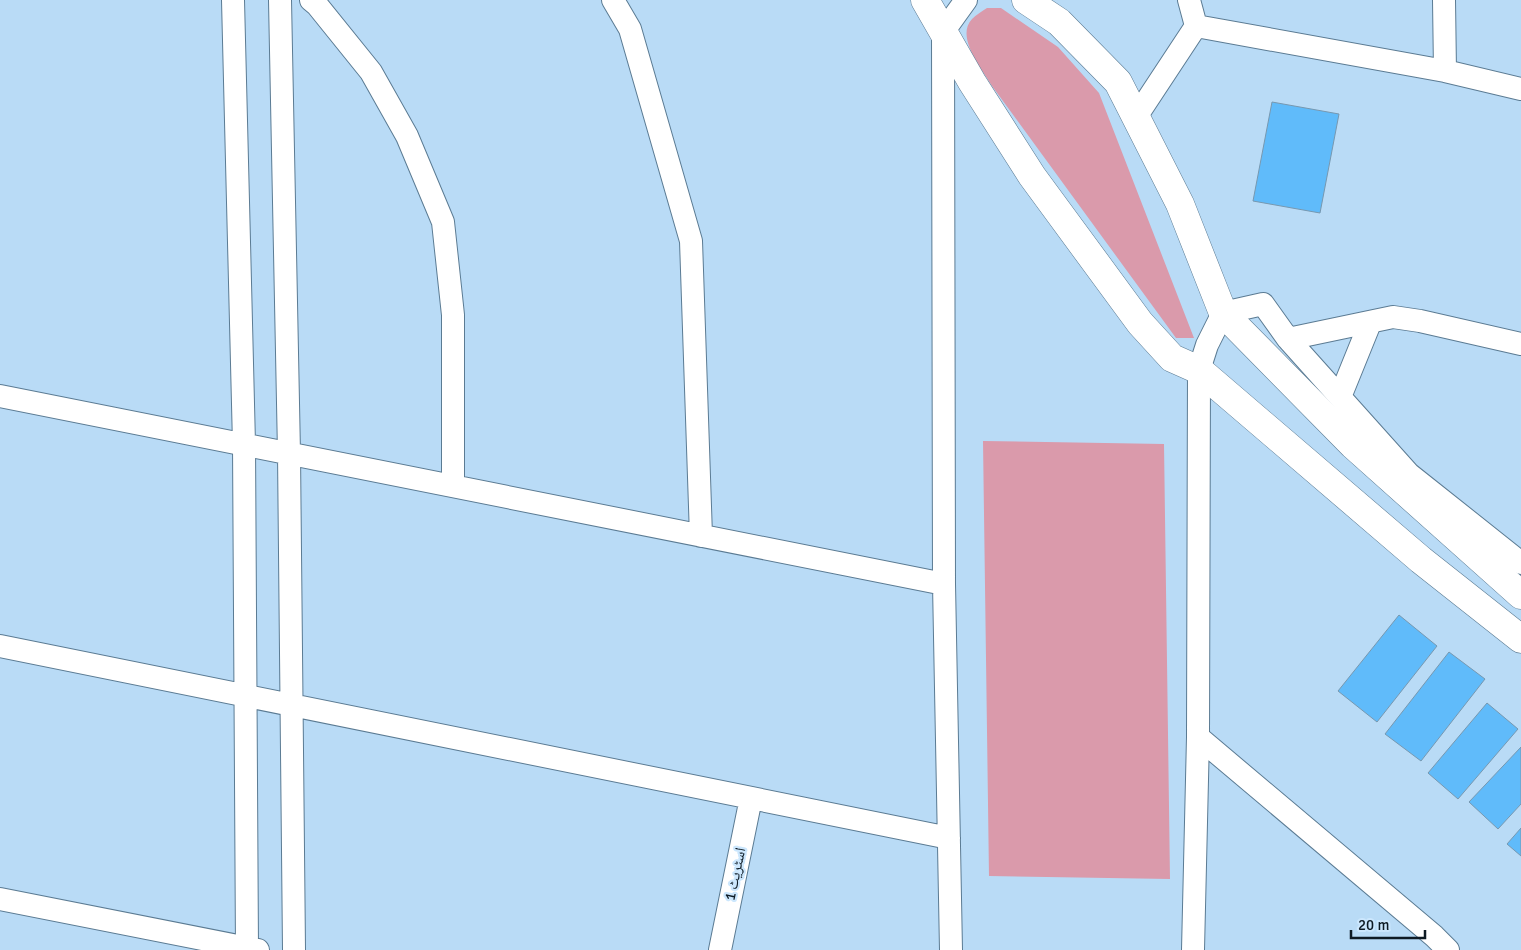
<svg xmlns="http://www.w3.org/2000/svg" width="1521" height="950" font-family="Signika,'Noto Naskh Arabic',sans-serif">
  <style>
    .green { fill: #da9aab }
    .building { fill: #60bbfa; stroke: #7798b0 }
    .lines { fill: none; stroke-linecap: round; stroke-linejoin: round }
    .minor-casing { stroke: #5b7b93; stroke-width: 24 }
    .tertiary-casing { stroke: #5b7b93; stroke-width: 29 }
    .minor { stroke: #fff; stroke-width: 22 }
    .tertiary { stroke: #fff; stroke-width: 28 }
    .labels { text-anchor: middle; stroke-width: 4.5; stroke-linejoin: round; paint-order: stroke }
    .street-label { font-size: 15px; fill: #0d1a24; stroke: #cce7fd }
  </style>
  <rect width="100%" height="100%" fill="#b9dbf6"/>
  <path class="green" d="M987 8H1001L1058 47 1099 93 1194 338H1176L992 86C982 69 955 37 972 19 976 15 982 11 987 8Z
    M983 441 1164 444 1170 879 989 876Z"/>
  <path class="building" d="M1272 102 1339 114 1320 213 1253 201Z
    M1399 615 1437 646 1377 722 1338 691Z
    M1449 652 1485 679 1421 761 1385 734Z
    M1487 703 1518 729 1458 799 1428 773Z
    M1521 747V804L1498 829 1469 802Z
    M1521 828V856L1507 844Z"/>
  <g class="lines">
    <defs>
      <path id="minor" d="M233 0 244 444 247 950
        M280 0 289 453 294 950
        M311 0 317 5 371 72 407 136 443 222 453 315V486
        M613 0 630 29 691 241 701 536
        M1189 0 1196 26 1445 71 1521 89
        M1444 0 1445 71
        M1136 117 1196 26
        M1288 339 1393 317 1420 321 1521 344
        M0 396 944 584
        M1340 397 1370 323
        M0 646 949 838
        M1198 737 1434 936 1448 950
        M0 899 258 950
        M720 950 751 798
        M951 950 944 584 943 32 966 0
        M1193 950 1198 737 1199 370 1207 345 1223 313 1263 304 1288 339 1409 474 1521 563"/>
      <path id="tertiary" d="M925 0 972 82 1032 176 1140 323 1172 358 1199 370 1421 560 1521 639
        M1026 0 1059 22 1118 82 1180 204 1223 313 1353 445 1521 595"/>
    </defs>
    <use href="#minor" class="minor-casing"/>
    <use href="#tertiary" class="tertiary-casing"/>
    <use href="#minor" class="minor"/>
    <use href="#tertiary" class="tertiary"/>
  </g>
  <g class="labels">
    <g class="street-label">
      <text transform="translate(735 874) rotate(-78)" y="5">اسٹریٹ 1</text>
    </g>
  </g>
  <path d="M1351 930v8h74v-8" fill="none" stroke="#0d1a24" stroke-width="2.5"/>
  <text x="1358" y="930" font-size="15" fill="#0d1a24" stroke="#cce7fd" stroke-width="4" paint-order="stroke">20 m</text>
</svg>
